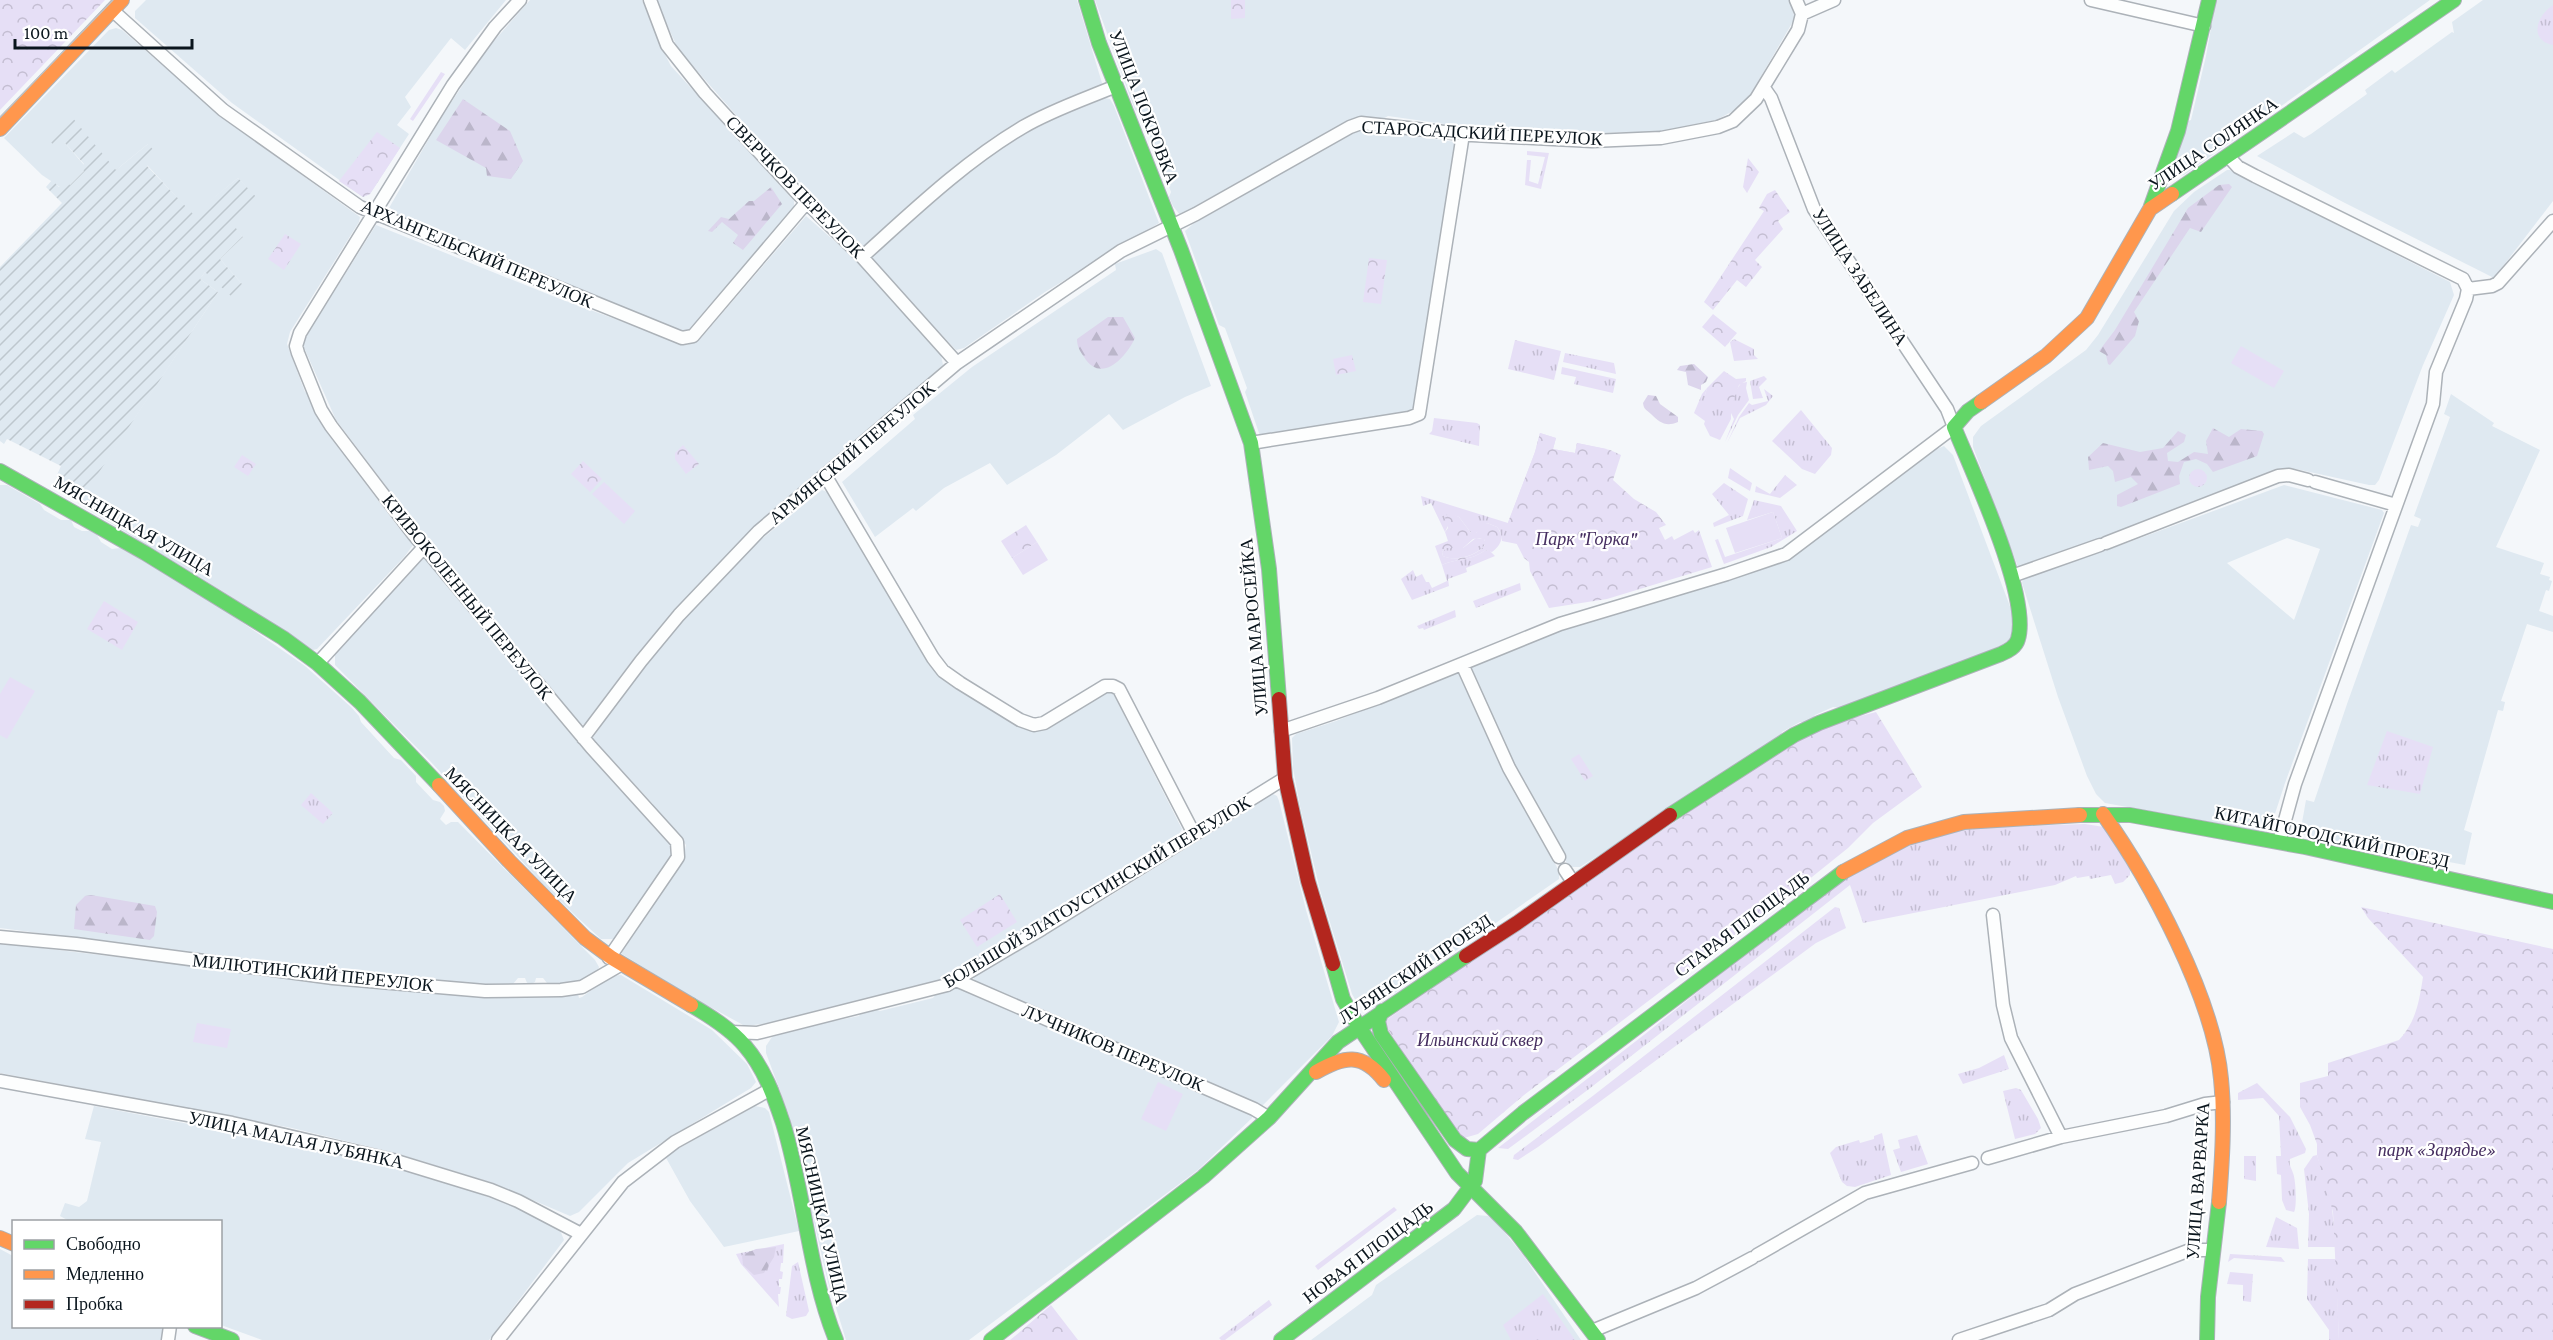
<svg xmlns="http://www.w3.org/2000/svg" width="2553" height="1340" font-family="'Crimson Pro',serif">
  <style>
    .built { fill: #dfe9f1; fill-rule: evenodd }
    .industrial { fill: url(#industrial-furrows) }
    .grass { fill: url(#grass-tufts) }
    .forest { fill: url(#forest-firs) }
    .park { fill: url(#park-crowns); fill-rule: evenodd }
    .garden { fill: #e6dff6 }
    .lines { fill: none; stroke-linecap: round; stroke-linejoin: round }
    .street-casing { stroke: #acb2b8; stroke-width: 15 }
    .fast-casing { stroke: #acb2b8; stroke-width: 16 }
    .slow-casing { stroke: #acb2b8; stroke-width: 16 }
    .jam-casing { stroke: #acb2b8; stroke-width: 16 }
    .street { stroke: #fdfefe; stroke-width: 12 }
    .fast { stroke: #63d668; stroke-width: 14 }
    .slow { stroke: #ff974d; stroke-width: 14 }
    .jam { stroke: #b3261e; stroke-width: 14 }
    .tram { stroke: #c0c2c4; stroke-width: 1.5 }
    .labels { text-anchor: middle; stroke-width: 4.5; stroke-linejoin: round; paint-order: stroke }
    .street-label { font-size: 18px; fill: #0a151d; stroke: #fff }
    .park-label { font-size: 18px; font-style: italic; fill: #462e60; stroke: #fff }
  </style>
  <defs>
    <pattern id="industrial-furrows" width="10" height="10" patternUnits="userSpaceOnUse" patternTransform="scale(1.5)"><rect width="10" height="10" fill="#dfe9f1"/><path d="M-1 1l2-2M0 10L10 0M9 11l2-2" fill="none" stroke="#bec7ce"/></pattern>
    <pattern id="grass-tufts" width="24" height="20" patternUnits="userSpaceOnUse" patternTransform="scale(1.5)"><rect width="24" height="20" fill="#e6dff6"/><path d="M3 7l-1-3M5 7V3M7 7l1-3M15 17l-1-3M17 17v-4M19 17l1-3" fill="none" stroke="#c4bed2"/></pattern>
    <pattern id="forest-firs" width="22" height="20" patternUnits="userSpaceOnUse" patternTransform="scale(1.5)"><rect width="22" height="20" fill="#dcd5ec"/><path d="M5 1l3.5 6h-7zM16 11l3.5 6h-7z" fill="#bbb6ca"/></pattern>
    <pattern id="park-crowns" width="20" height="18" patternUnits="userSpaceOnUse" patternTransform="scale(1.5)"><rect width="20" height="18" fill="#e6dff6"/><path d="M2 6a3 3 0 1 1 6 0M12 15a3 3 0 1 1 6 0" fill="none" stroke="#c4bed2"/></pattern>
  </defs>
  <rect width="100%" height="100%" fill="#f4f7fa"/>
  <path class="built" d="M146 0H506L465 50 451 38 405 97 411 107 397 125 409 134 370 194 363 197 232 103 135 18V11Z
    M530 0H642L660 45 671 66 794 201V207L688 331 683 332 573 287 391 211 389 208 442 116 487 49Z
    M656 0H1077L1102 83 1101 86 1021 121 969 158 863 248 750 131 678 49Z
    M1095 0H1789L1795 18 1749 97 1735 110 1716 120 1661 132 1638 135 1633 132 1601 133 1598 136 1487 130 1388 116 1383 119 1361 118 1312 144H1305L1269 168H1264L1196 206V210L1180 215 1173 206 1169 197 1171 192 1141 112 1135 110 1132 102Z
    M2216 0H2430L2225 146 2184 175 2178 176 2174 167 2188 121 2191 120 2206 56Z
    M2483 0H2553V201L2494 278 2343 202 2257 156 2294 132 2304 138 2311 134 2367 94 2365 90 2392 70 2395 73 2452 32 2454 33 2452 22Z
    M116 28 122 30 224 119 360 217 359 222 290 332 287 344 305 392 310 393 327 428 328 434 399 528H404L413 545 405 556 317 649 313 650 227 594 78 503 218 292 200 279 205 272 242 284 220 259 243 237 234 227 260 202 238 178 193 215 147 165 148 144 116 170 64 142 84 165V171L70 185 60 187 42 175 4 138 109 30Z
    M1105 98 1110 99 1114 106 1159 223 1045 292 964 348 956 350 871 260 873 254 939 196 1006 143 1064 114Z
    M1364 130 1456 142 1415 407 1408 411 1348 421 1345 424 1326 427 1322 425 1275 433 1272 436H1260L1245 392 1247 388 1225 328 1219 325 1185 231 1193 224 1354 132Z
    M2227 170H2230L2450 282 2454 295 2423 365 2379 480 2375 485H2369L2296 469 2275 471 2047 559 2018 567 1973 447V437L1981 426 2086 350 2098 335 2174 211 2194 192Z
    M806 216 855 259 941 355 943 365 741 540 735 546 736 551 723 565H717L635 657 592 714 593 719 585 725 578 724 447 563H444L386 492V486L336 420 302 343 376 225 560 299 687 345 700 339Z
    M1156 249 1162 253 1211 386 1185 397 1123 430 1109 414 1056 455 1007 485 990 463 944 488 916 511 913 508 875 537 842 482 915 419 913 415 972 367 1116 270 1115 264Z
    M2451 394 2494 423 2492 426 2540 450 2496 547 2544 563 2540 574 2550 577 2549 580 2552 581 2549 591 2546 590 2539 611 2553 616V632L2527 624 2501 701 2505 702 2503 711 2498 710 2464 830 2472 833 2465 865 2300 834 2306 800 2314 802 2347 704 2411 525 2418 527 2421 519 2414 516 2450 417 2444 414Z
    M1944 446 1953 455 2014 617 2015 640 1845 708 1833 707 1815 715 1812 720 1808 723 1800 722 1782 732 1780 738 1704 789 1580 867H1569L1514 765 1469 669 1470 667 1569 627 1788 559 1937 449Z
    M0 485H7L40 504 44 510 61 520H71L74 527 82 531H90L97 535 101 542 112 549 120 548 165 573 220 607 305 666 351 707 359 716 361 722 394 758 401 760 416 776V782L433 800 440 802 444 806 445 811 440 819 446 825 451 822H458L595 960 599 967 597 973 584 980 563 984 547 983 543 978H536L535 982 531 984 527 983 525 978H518L513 984 485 985 432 981 309 968 0 928Z
    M2284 485 2382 510 2384 513 2285 783 2270 829 2267 832 2105 803 2096 794 2087 776 2058 697 2022 583 2023 578 2100 550 2113 548ZM2287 538 2320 549 2294 620 2227 563Z
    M822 490 827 492 927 661 938 674 955 687 1017 725 1033 731 1042 729 1105 693H1113L1182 829 1179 834 1168 842 1043 916 1042 921 1026 931 1021 930 982 954 980 959 944 980 779 1022 745 1026 692 997 622 954 621 950 682 863 686 845 654 808 653 804 614 762 609 761 592 739 628 687 681 621 748 550Z
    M425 556 534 689 672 844 671 858 614 939H601L578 918 543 884 431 762 335 665V652Z
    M1457 673H1460L1504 768 1559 871V879L1373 1008 1365 1007 1356 1001 1352 994 1320 890 1300 806 1293 768 1292 738 1296 734 1336 721Z
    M1273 794 1277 796 1279 801 1306 910 1339 1022 1332 1036 1263 1105H1258L975 982 973 976 984 967 990 968 1110 896 1254 806 1256 803Z
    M0 943 333 983 485 997H554L578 994 579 998 582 997 611 976 621 975 712 1030 747 1064 756 1082 751 1088 628 1163 579 1212 570 1216 493 1183 395 1153 292 1128 0 1073Z
    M959 986 973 992 975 996 1252 1114V1118L1198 1170 969 1340H846L828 1282 789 1115 766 1053V1046L772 1037 798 1028 859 1016 861 1012 876 1009 880 1011 933 998 936 994Z
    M94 1106 283 1142 439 1179 515 1207 560 1230 564 1240 489 1340H262L221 1325 220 1222H71L60 1216 65 1203 79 1207 87 1201 101 1142 85 1139Z
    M755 1106 765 1108 769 1112 799 1231 724 1247 690 1201 665 1156Z
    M1477 1215 1488 1216 1497 1223 1523 1255 1581 1340H1311L1372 1295 1376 1285Z
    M0 1249 13 1256 14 1326 160 1327 163 1329 164 1340H0Z"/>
  <path class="industrial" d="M72 117 116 170 148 144 158 155 147 166 193 214 238 178 261 202 235 227 243 237 220 259 242 284 231 296 205 272 200 279 218 292 84 495 56 477 61 466 7 439 4 444 0 441V267L62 203 46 187 52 180 59 187 66 181 70 185 84 171 81 167 84 164 64 142 57 149 49 140Z"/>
  <path class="grass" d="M2553 5V45C2528 40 2537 15 2553 5Z
    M1527 151 1549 153 1541 189 1525 185 1527 160H1531L1529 181 1538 184 1545 157 1527 155Z
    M1734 339 1754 349V355L1758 359 1734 361 1730 342Z
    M1515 340 1561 351 1554 380 1508 369Z
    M1565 353 1614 363 1616 374 1563 362Z
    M1562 367 1616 379 1613 393 1574 384 1576 377 1561 374Z
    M1764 376 1767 379 1759 387 1763 398 1753 399 1750 381Z
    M1747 382 1746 388 1749 400 1738 415 1725 442 1734 419 1731 413V419L1720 440 1710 436 1704 424 1705 421 1694 413 1702 394 1707 388 1705 395 1737 389 1741 383Z
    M1764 389 1773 396 1766 405 1740 418 1727 443 1739 417 1749 403 1752 405 1768 401Z
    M1801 410 1832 448 1831 455 1815 474 1802 469 1772 441Z
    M1434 418 1477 423 1480 425 1479 446 1429 434 1432 431Z
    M1540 433 1556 438 1553 449 1575 453 1577 443 1607 449 1517 544 1502 541 1500 531 1497 527 1487 523 1476 533H1471L1459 517 1453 515 1445 532 1431 503 1423 506 1421 496 1508 523 1535 452Z
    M1730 468 1752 483 1750 491 1728 478Z
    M2189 478a9 9 0 1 1 18 0a9 9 0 1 1-18 0Z
    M1785 475 1797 485 1780 498 1755 492 1756 486 1770 494Z
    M1724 483 1748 499 1743 516 1714 527 1713 523 1729 515 1712 494Z
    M1754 500 1781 506 1797 531 1771 547 1724 564 1715 540 1718 539 1725 557 1782 538 1773 512 1747 520Z
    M1476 538 1484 539 1486 543C1479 556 1454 562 1443 556L1442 552 1446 548H1463Z
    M1485 550 1490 551 1495 556 1466 568 1467 572 1448 579 1449 586 1412 600 1401 579 1413 570 1416 577 1422 574 1426 582H1429L1432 588 1447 581 1442 565C1457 558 1472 561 1485 550Z
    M1520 583 1521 590 1476 608 1473 601Z
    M1455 610 1456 617 1424 630 1423 628 1419 629 1417 626Z
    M2387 731 2433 747 2420 794 2367 785Z
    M311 793 333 813 323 824 301 805Z
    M2085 824 2104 827 2130 870V875L2123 882 2115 884 2111 875 2090 879 2089 876 2077 878 2076 876 2055 885 1863 923 1850 885 1589 1089 1508 1149 1498 1148 1649 1031 1825 890 1903 845 1967 828Z
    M1835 907 1839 908 1846 928 1816 943 1538 1147 1518 1160 1513 1159 1514 1155 1594 1095Z
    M2004 1055 2009 1069 1963 1084 1958 1074 1979 1068Z
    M2257 1083 2290 1117 2306 1149 2305 1153 2290 1159C2289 1166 2291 1167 2293 1173 2296 1180 2297 1208 2294 1212L2286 1210 2282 1200 2281 1175 2277 1174 2276 1156H2281L2279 1116 2263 1098 2238 1100V1093Z
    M2016 1088 2021 1090 2038 1119 2041 1128 2035 1134 2015 1139 2003 1091Z
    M1882 1133 1891 1175 1855 1187 1847 1186 1842 1182 1830 1153 1836 1147 1859 1140 1860 1143 1874 1139V1136Z
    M1917 1135 1928 1164 1901 1172 1893 1150 1900 1148 1898 1140Z
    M2317 1155 2331 1198 2336 1247H2308L2309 1214 2304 1169 2313 1156Z
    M2244 1156H2256V1181L2244 1179Z
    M1394 1207 1397 1210 1318 1270 1315 1266Z
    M2276 1217 2297 1228 2299 1249 2266 1247Z
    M784 1244 783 1263H781L780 1271 783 1272 782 1279H779V1287H781L780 1294H778L779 1307 741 1264 736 1254Z
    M2230 1254 2281 1257 2285 1262 2234 1258 2228 1262Z
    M2308 1259H2336L2339 1340H2329V1330L2307 1299Z
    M798 1262 809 1311 806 1316 792 1319 786 1316 792 1266Z
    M2230 1272 2253 1274 2251 1302 2243 1301V1285L2227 1284Z
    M1543 1294 1575 1340H1511L1503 1325Z
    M1269 1300 1272 1305 1225 1340H1221L1219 1338Z"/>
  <path class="forest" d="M463 99 510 131 523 161 511 179 487 176 486 168 436 140Z
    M2229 184 2232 187 2201 232 2190 228 2134 312 2139 321 2135 336 2110 365 2108 364 2106 355 2099 351 2115 330 2188 208 2219 185Z
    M771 187 782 204 743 250 733 243 738 235 722 222 712 232 708 231 721 217 729 219 749 201H754Z
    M1108 317H1123L1135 338C1125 359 1101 384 1084 357 1080 351 1077 347 1077 339Z
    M1694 364 1708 377 1706 382 1701 385V390L1688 385 1686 372 1677 370 1680 366Z
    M1648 395 1656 396 1660 404 1678 417V422C1666 427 1660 423 1651 414 1646 409 1644 410 1643 403Z
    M2213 428 2229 437 2241 429 2262 431 2264 434 2257 456 2213 472 2207 464 2196 459 2184 462 2179 476 2180 484 2121 507 2117 506V495L2138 484 2131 477 2115 482 2113 471 2108 466 2089 470 2088 457 2103 443 2140 452 2163 448 2178 431 2186 435 2184 442 2167 453 2168 461 2178 462 2194 452 2208 454 2206 441Z
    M91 895 155 906 157 912 154 936 150 940 74 929 76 905 85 896Z
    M776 1247 774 1257 764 1273 754 1275 743 1265 742 1255 756 1249Z"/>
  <path class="park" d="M0 0H105L0 110Z
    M1231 0H1245V18L1231 19Z
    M377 132 400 148 370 194 363 197 339 181Z
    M1748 158 1759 172 1747 193 1743 187Z
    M1775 190 1790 212 1778 221 1783 229 1755 260 1762 267 1746 287 1737 280 1713 310 1704 302 1764 211 1759 208 1767 194Z
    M285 234 301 244 284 270 268 259Z
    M1369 258 1387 260 1381 304 1363 302Z
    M1713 314 1737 333 1725 347 1702 327Z
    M1352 355 1356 371 1336 375 1333 359Z
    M1724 371 1736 379 1746 378V381L1739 385 1730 409 1705 395 1707 388Z
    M1540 433 1556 438 1553 449 1575 453 1577 443 1610 450 1621 455 1613 480 1634 499 1656 512 1666 525 1659 528 1665 540 1672 536 1674 540 1693 530 1695 533 1699 530 1712 567 1607 599 1549 608 1530 571 1529 562 1524 558 1507 525 1535 452Z
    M683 445 699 464 686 474 675 459V453Z
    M242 455 256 464 248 476 234 467Z
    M583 461 602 479 590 492 571 474Z
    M1449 512 1459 517 1471 533H1476L1482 525 1487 523 1497 527C1505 537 1501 545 1492 552L1485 550C1472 561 1457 558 1442 565L1435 546 1448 541 1445 532 1448 528 1445 517ZM1479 538 1485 540V545C1477 556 1455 562 1443 556L1442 552 1446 548H1463L1473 539Z
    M1026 525 1037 542 1012 558 1001 541Z
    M104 601 138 622 122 650 87 629Z
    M1876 712 1922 787 1873 823 1848 848 1807 881 1524 1095 1478 1134 1464 1138 1455 1133 1384 1023 1386 1020 1787 745 1830 724Z
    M1579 754 1593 776 1585 781 1571 759Z
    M1000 894 1017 922 977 947 960 920Z
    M2361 907 2553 949V1340H2339L2333 1212 2317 1155V1144L2310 1125 2300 1107V1083L2328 1076V1063L2399 1040C2416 1022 2419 1002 2423 977L2368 918Z
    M1051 1305 1078 1340H1010L1015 1336Z"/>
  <path class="garden" d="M441 72 445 74 413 121 410 119Z
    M2241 346 2284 371 2274 388 2231 363Z
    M604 482 635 511 624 524 592 494Z
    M1773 512 1782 538 1735 553 1726 528Z
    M1037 542 1048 560 1023 575 1012 558Z
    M10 677 35 691 7 739 0 735V694Z
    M197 1023 231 1029 227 1048 193 1042Z
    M1158 1082 1183 1094 1166 1131 1141 1119Z"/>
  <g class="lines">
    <defs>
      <path id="street" d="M520 0 495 27 453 85 300 333 296 346 298 353 321 410 331 426 414 535 504 643 591 747 677 842 678 857 674 863 609 958
        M650 0 667 45 705 93 798 194 862 257 957 363
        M1796 0 1802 14
        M2091 0 2204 26
        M112 10 223 110 360 207 682 338 693 336 806 203
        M1802 14 1834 0
        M2228 156 2238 167 2255 176 2463 279 2468 289
        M862 257C913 211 964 162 1023 127 1052 110 1085 99 1116 86
        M2468 289 2492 286 2498 283 2553 221
        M1251 443 1409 418 1419 414 1463 134
        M825 475 933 658 943 671 960 683 1020 720 1034 725 1044 723 1105 686H1113L1119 689 1194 834
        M2315 482 2396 505
        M2106 543 2278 476 2289 475 2308 480
        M2012 576 2100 545
        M318 663 425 546
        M1462 664 1509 768 1559 857
        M1281 731 1378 698 1560 624 1727 574 1786 554 1954 427 1947 409 1814 209 1771 98 1764 88
        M583 738 641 661 679 615 759 531 957 363 1121 251 1196 214 1350 127 1361 123 1472 135 1592 141 1661 138 1718 127 1733 121 1756 99 1798 30 1802 14
        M2279 842 2295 784 2433 404 2436 372 2466 299 2468 289
        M1565 870 1573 882
        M1993 915 2003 1005 2011 1038 2061 1137
        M0 937 76 944 333 978 485 991 561 990 582 987 620 965
        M956 980 1254 1109 1269 1118
        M731 1032 757 1033 947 985 1042 929 1285 778
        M0 1081 232 1123 393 1160 491 1190 518 1201 581 1234
        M1988 1158 2061 1137 2166 1116 2205 1104 2223 1102
        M1757 1255 1865 1193 1972 1163
        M1592 1331 1696 1288 1752 1258
        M168 1340 170 1326
        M498 1340 623 1182 675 1142 771 1089
        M1959 1340 2049 1310 2075 1294 2190 1250H2212"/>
      <path id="fast" d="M1086 0 1099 43 1181 250 1251 443 1269 569 1279 699
        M2172 194 2454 0
        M2151 206 2178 131 2209 0
        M0 471 145 553 283 638 317 663 360 702 439 785
        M1670 815 1794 735 1819 723 2001 654C2008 651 2016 647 2018 639 2031 597 1972 471 1954 427L1968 411 1981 402
        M2080 815H2130L2305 847 2553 902
        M1333 964 1343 999 1359 1027 1457 1173 1516 1232 1598 1340
        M691 1005C710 1016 731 1029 745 1046 764 1068 774 1096 783 1123 805 1194 808 1271 836 1340
        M1382 1011 1378 1021 1381 1034 1455 1140 1467 1149 1479 1150
        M195 1326 232 1340
        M991 1340 1203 1177 1269 1118 1338 1042 1466 956
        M1281 1340 1454 1209 1475 1181 1479 1150 1523 1113 1843 872
        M2207 1340 2208 1297 2219 1202"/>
      <path id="slow" d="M0 129 122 0
        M1981 402 2046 356 2087 318 2150 209 2172 194
        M439 785 509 861 585 938 612 958 691 1005
        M2103 814C2150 880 2214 999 2221 1079 2225 1119 2222 1162 2219 1202
        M1843 872 1907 838 1964 822 2080 815
        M1316 1072C1344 1056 1362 1052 1384 1080
        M0 1238 14 1244"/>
      <path id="jam" d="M1279 699 1285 778 1308 881 1333 964
        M1466 956 1517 923 1670 815"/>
    </defs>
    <use href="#street" class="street-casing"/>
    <use href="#fast" class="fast-casing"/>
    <use href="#slow" class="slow-casing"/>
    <use href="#jam" class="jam-casing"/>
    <use href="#street" class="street"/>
    <use href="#fast" class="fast"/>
    <use href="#slow" class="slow"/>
    <use href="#jam" class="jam"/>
    <path class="tram" d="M0 117 113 0"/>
  </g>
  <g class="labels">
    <g class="street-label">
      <text transform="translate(1144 107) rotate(69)" y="6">УЛИЦА ПОКРОВКА</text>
      <text transform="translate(1482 133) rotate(3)" y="6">СТАРОСАДСКИЙ ПЕРЕУЛОК</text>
      <text transform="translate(2213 144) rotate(-34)" y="6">УЛИЦА СОЛЯНКА</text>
      <text transform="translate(795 187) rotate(46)" y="6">СВЕРЧКОВ ПЕРЕУЛОК</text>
      <text transform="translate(477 254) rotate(23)" y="6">АРХАНГЕЛЬСКИЙ ПЕРЕУЛОК</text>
      <text transform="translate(1860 277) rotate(57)" y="6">УЛИЦА ЗАБЕЛИНА</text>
      <text transform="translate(852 453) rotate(-40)" y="6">АРМЯНСКИЙ ПЕРЕУЛОК</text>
      <text transform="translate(134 526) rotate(30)" y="6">МЯСНИЦКАЯ УЛИЦА</text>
      <text transform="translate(467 597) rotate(51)" y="6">КРИВОКОЛЕННЫЙ ПЕРЕУЛОК</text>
      <text transform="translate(1254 627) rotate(-95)" y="6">УЛИЦА МАРОСЕЙКА</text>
      <text transform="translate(511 835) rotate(46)" y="6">МЯСНИЦКАЯ УЛИЦА</text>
      <text transform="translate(2332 837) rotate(12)" y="6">КИТАЙГОРОДСКИЙ ПРОЕЗД</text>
      <text transform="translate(1097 892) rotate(-31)" y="6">БОЛЬШОЙ ЗЛАТОУСТИНСКИЙ ПЕРЕУЛОК</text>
      <text transform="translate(1742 924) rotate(-37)" y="6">СТАРАЯ ПЛОЩАДЬ</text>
      <text transform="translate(1415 969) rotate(-34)" y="6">ЛУБЯНСКИЙ ПРОЕЗД</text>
      <text transform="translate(313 973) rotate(6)" y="6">МИЛЮТИНСКИЙ ПЕРЕУЛОК</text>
      <text transform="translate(1113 1048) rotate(23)" y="6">ЛУЧНИКОВ ПЕРЕУЛОК</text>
      <text transform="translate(296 1140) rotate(12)" y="6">УЛИЦА МАЛАЯ ЛУБЯНКА</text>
      <text transform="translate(2198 1181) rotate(-86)" y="6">УЛИЦА ВАРВАРКА</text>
      <text transform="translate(822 1215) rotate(77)" y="6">МЯСНИЦКАЯ УЛИЦА</text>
      <text transform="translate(1368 1252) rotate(-37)" y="6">НОВАЯ ПЛОЩАДЬ</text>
    </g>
    <g class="park-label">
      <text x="1586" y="545">Парк "Горка"</text>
      <text x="1480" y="1046">Ильинский сквер</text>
      <text x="2437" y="1156">парк «Зарядье»</text>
    </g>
  </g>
  <rect x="12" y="1220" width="210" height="108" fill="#ffffff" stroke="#9da1a5" stroke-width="1.5"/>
  <rect x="24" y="1240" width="30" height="9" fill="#63d668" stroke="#9da1a5" stroke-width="1.5"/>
  <text x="66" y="1250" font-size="18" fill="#0a151d">Свободно</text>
  <rect x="24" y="1270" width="30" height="9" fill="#ff974d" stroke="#9da1a5" stroke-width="1.5"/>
  <text x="66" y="1280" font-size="18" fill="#0a151d">Медленно</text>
  <rect x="24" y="1300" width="30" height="9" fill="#b3261e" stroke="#9da1a5" stroke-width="1.5"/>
  <text x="66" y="1310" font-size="18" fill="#0a151d">Пробка</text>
  <path d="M15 39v9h177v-9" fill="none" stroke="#0a151d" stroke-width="3"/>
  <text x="24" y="39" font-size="18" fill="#0a151d" stroke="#ffffff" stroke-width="4.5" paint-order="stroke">100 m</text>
</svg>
